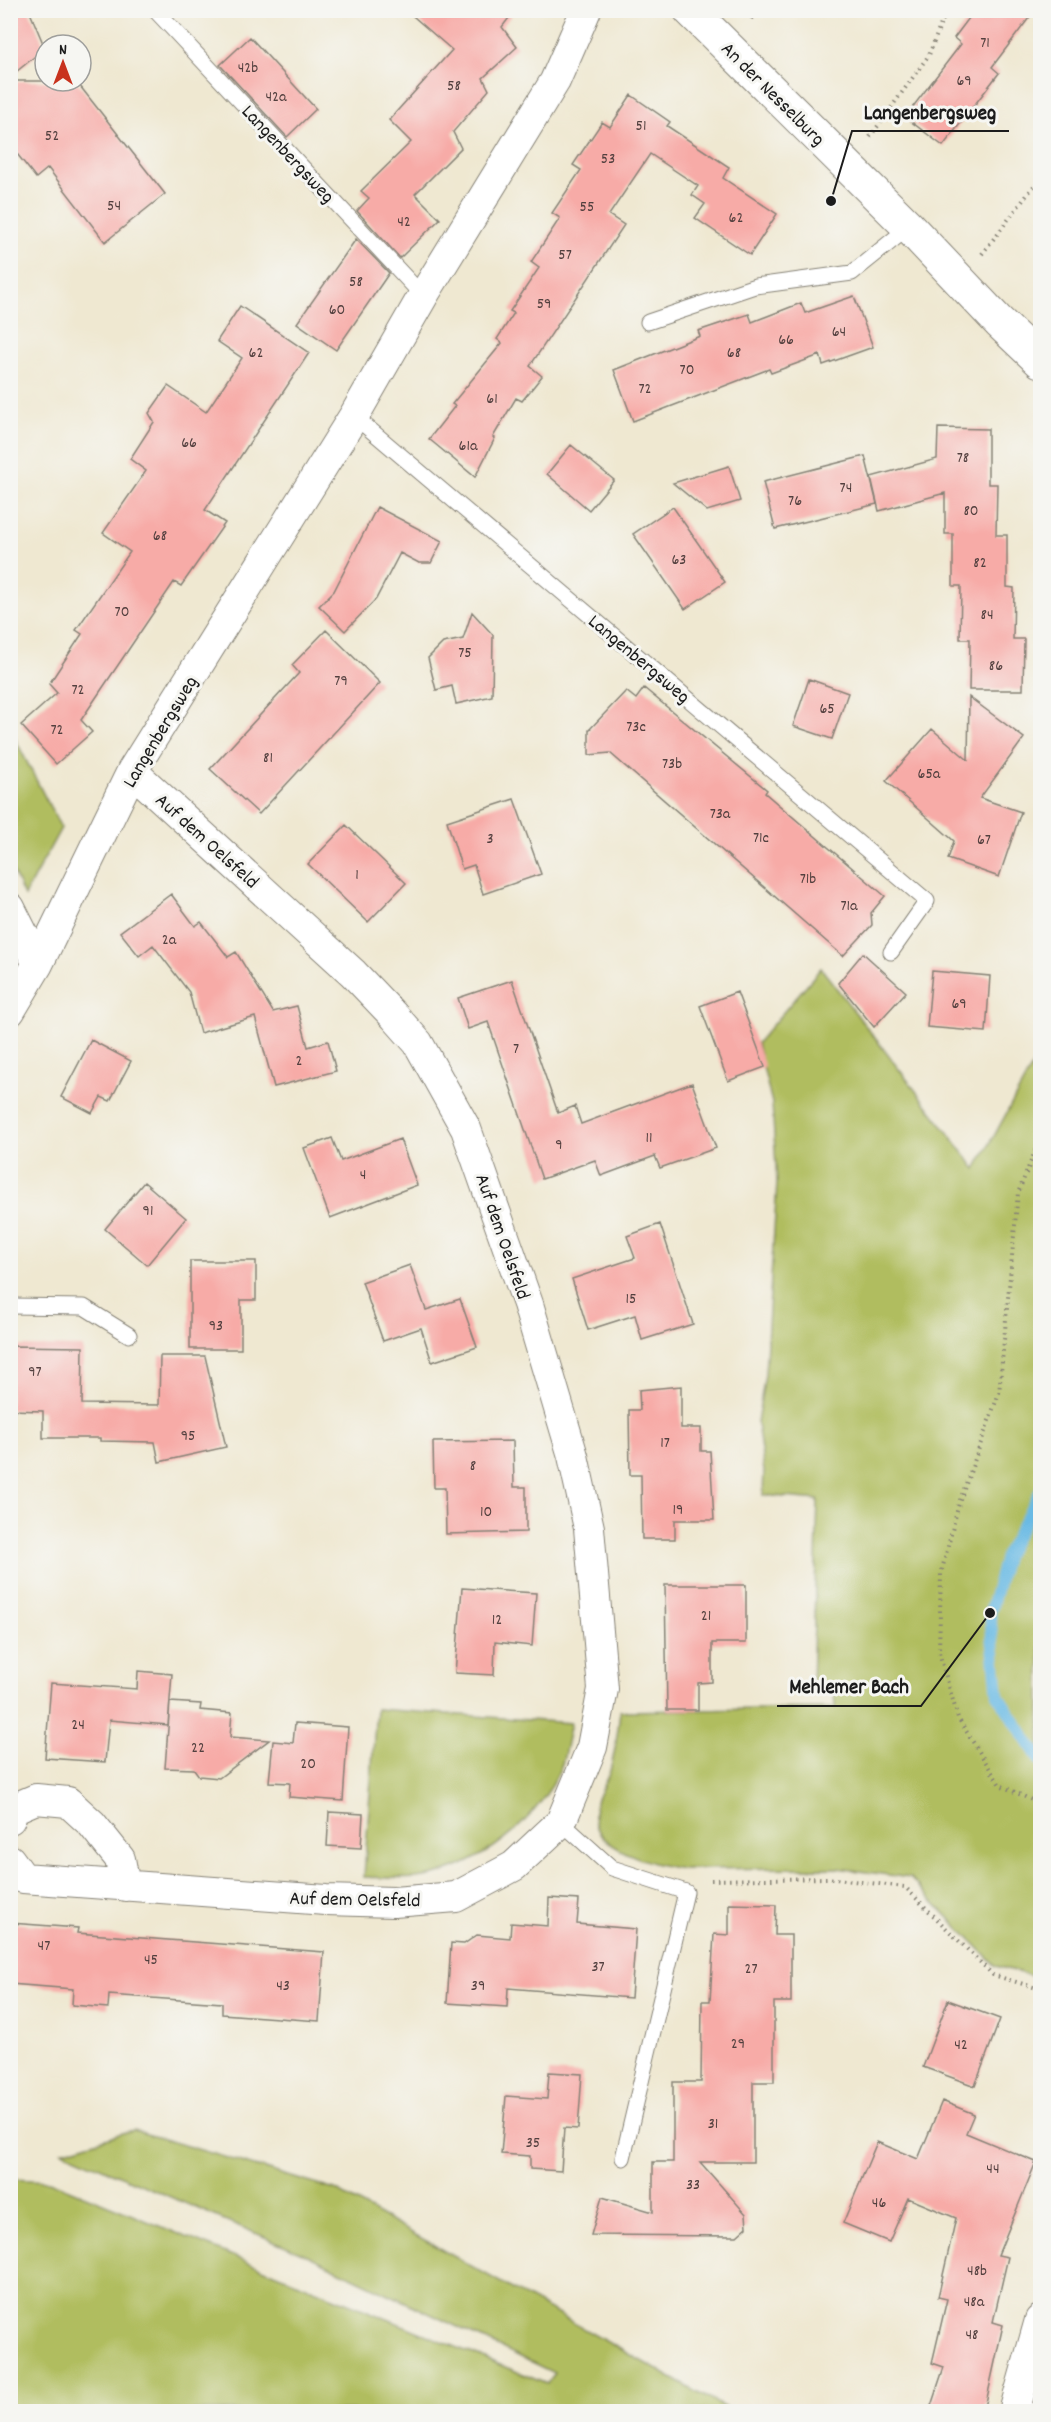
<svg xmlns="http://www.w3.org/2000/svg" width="1051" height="2422" font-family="Dekko,sans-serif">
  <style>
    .green { fill: #b0bd5f; stroke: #666c3e; stroke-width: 1.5 }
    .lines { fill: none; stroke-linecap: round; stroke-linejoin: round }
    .stream { stroke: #69bae4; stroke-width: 12 }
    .building { fill: #f7aba7 }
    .lane-casing { stroke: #868276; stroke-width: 17 }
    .street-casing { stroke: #868276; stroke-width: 32 }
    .secondary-casing { stroke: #868276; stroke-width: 35 }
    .path { stroke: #868276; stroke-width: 4; stroke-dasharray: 1.5 4.5; stroke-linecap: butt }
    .lane { stroke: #fff; stroke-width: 15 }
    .street { stroke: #fff; stroke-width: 30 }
    .secondary { stroke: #fff; stroke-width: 33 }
    .labels { text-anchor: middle; stroke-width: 6; stroke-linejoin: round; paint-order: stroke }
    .number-label { font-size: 16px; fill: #53403f }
    .street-label { font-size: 20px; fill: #1c1c1c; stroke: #f6f6f2 }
    .leader { fill: none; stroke: #1c1c1c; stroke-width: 2 }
    .callout-dot { fill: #1c1c1c; stroke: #f6f6f2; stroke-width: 2 }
    .callout-label { font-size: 21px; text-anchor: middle; font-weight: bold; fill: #1c1c1c; stroke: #f6f6f2; stroke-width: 6; stroke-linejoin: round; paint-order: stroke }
  </style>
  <rect width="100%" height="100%" fill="#f6f6f2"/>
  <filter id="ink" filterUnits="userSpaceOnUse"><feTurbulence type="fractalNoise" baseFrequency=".0167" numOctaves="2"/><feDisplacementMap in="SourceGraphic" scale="12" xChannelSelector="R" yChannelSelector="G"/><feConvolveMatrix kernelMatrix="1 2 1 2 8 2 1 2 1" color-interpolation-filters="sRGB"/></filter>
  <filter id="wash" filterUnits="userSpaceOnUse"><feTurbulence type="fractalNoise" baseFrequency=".008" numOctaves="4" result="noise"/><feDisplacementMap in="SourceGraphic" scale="24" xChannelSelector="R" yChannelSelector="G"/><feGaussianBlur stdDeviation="1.35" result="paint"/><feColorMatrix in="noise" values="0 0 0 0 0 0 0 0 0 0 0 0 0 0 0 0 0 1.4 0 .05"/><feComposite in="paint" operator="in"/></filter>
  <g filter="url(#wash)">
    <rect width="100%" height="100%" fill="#efe8d1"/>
    <path class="green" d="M11 731 61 828 24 896 11 867Z
      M821 968 976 1169 1040 1052V1978L996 1966 910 1878 837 1868 682 1869C655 1865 594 1850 594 1815 593 1800 605 1785 610 1771 615 1752 618 1731 620 1711L835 1708 834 1688 812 1684 818 1500 763 1495 764 1471 757 1423 765 1374 777 1183 772 1103 757 1043Z
      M376 1709 571 1723C568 1736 566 1751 562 1764 541 1817 491 1858 438 1874 414 1881 388 1878 364 1877Z
      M133 2130 335 2190 731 2411H11V2179L49 2181 547 2384 554 2373 307 2255 62 2151Z"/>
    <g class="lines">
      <path class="stream" d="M1040 1492 1005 1557 990 1613 998 1695 1040 1760"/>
    </g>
    <g id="blocks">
      <path class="building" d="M10 10H29L45 48 10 77Z
        M406 10H515L502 27 517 47 483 78 489 90 453 132 461 148 415 194 440 219 400 258 357 211 369 198 361 191 411 142 389 120 452 50Z
        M975 10H1035L992 67 999 73 943 146 905 117 961 44 954 38Z
        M250 37 316 109 287 137 220 65Z
        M10 81H76L165 194 105 242 48 168 36 178 10 145Z
        M631 95 670 122 667 126 729 167 723 178 777 214 750 255 695 218 705 204 692 195 698 186 650 154 609 215 624 225 530 366 542 376 522 401 516 398 493 437 495 438 475 477 429 439 455 406 452 404 502 343 497 339 514 313 510 311 539 268 531 262 560 218 552 213 581 170 573 165 602 122 610 127Z
        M356 239 389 273 336 350 297 323Z
        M854 296 873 347 823 365 820 355 771 373 769 369 633 421 614 370 700 336 698 331 749 314 752 322 801 303 805 313Z
        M240 306 309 353 205 510 225 523 181 586 174 582 81 720 92 732 56 764 21 725 57 693 49 684 82 634 76 630 130 552 103 533 146 471 130 459 154 422 149 413 168 386 206 412 242 358 217 341Z
        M938 428 988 429V484H997L996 535H1007V587L1014 588 1013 639H1024L1023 690H969L970 639H960L961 586H953V534H945V493L879 511 871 477 937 459Z
        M571 445 614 480 589 510 547 474Z
        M865 456 877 504 775 529 763 482Z
        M729 466 740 501 707 511 673 483Z
        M377 507 442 541 431 563H419L400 553 376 599 345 631 319 606 334 591Z
        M673 507 725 582 685 609 633 534Z
        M472 612 493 635 492 696 456 704 452 686 436 690 428 658 443 643 463 639Z
        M326 630 380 683 259 814 210 769 299 673 292 665Z
        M809 679 848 693 832 739 793 726Z
        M644 688 767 790 765 793 885 896 871 913 872 925 843 956 610 753 589 755V730L626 691 636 699Z
        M969 697 1024 738 980 798 1021 812 999 877 948 859 954 841 886 781 932 729 968 760Z
        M514 799 541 874 483 894 474 865 462 869 447 821Z
        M346 825 406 883 368 922 308 864Z
        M171 894 195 926 201 922 228 957 236 952 273 1012 297 1006 308 1047 328 1041 336 1071 274 1087 255 1017 200 1033 189 992 153 945 139 956 120 932Z
        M863 953 906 992 874 1027 838 983Z
        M932 971 990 976 986 1032 927 1027Z
        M512 980 558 1113 575 1106 581 1124 692 1083 716 1148 660 1168 655 1156 601 1176 595 1160 542 1179 488 1022 468 1029 458 998Z
        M737 992 765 1067 728 1081 700 1006Z
        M91 1040 131 1061 110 1101 101 1097 92 1113 61 1097Z
        M332 1138 341 1161 400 1139 417 1185 330 1218 304 1148Z
        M144 1182 186 1218 147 1265 105 1229Z
        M660 1224 693 1324 642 1340 635 1315 588 1330 572 1279 635 1258 627 1236Z
        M190 1261H256V1300H241V1349H190Z
        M410 1265 426 1310 460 1299 477 1347 432 1362 421 1328 383 1341 362 1282Z
        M10 1346 83 1347 82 1404 159 1405 160 1356H205L226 1447 159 1462 155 1442 100 1441V1438H43V1411L10 1410Z
        M681 1386V1428H701V1451H710L714 1520H675V1539H642L641 1475H630L629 1410H640L639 1390Z
        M513 1441 514 1487H526V1532L446 1534 445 1488H434L433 1442Z
        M665 1585H746V1643H712V1682L698 1683V1710H667Z
        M462 1588 536 1593 532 1646 495 1642 494 1675 455 1673Z
        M138 1671 172 1674 168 1725 109 1720 105 1762 45 1758 51 1683 137 1689Z
        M170 1702 201 1704 200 1710 232 1713 230 1737 269 1740 219 1778 199 1776 194 1769 165 1768Z
        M295 1723 348 1727 343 1801 289 1797 290 1783 269 1782 273 1741 293 1743Z
        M329 1812 363 1814 361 1848 327 1846Z
        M549 1898 579 1900 577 1924 636 1929 631 1998 508 1988 507 2007 447 2003 451 1943 464 1944 477 1935 510 1938 511 1923 548 1926Z
        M729 1904 776 1905 775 1935H791V2002H774V2082H753V2162H700L746 2214 747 2227 737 2236 591 2235 602 2197 653 2212V2162H673V2082H701L702 2001H710L714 1934 729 1935Z
        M10 1923 78 1928 77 1933 324 1952 319 2021 222 2014V2003L109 1995 108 2008 72 2005 73 1989 10 1984Z
        M948 2000 1000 2019 975 2086 923 2067Z
        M549 2072 582 2074 578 2129 564 2128 561 2171 530 2169V2156L501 2154 506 2096 547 2099Z
        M942 2101 974 2114 966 2133 1036 2162 998 2255 1008 2257 993 2322 1003 2325 984 2412H929L944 2367 932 2363 947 2299 938 2297 956 2218 908 2198 889 2242 843 2223 877 2142 918 2159Z"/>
    </g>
  </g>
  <g filter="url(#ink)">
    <use href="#blocks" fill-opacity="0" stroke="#868276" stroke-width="1.5"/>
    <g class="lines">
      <defs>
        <path id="lane" d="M155 10 423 296
          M648 322 755 286 852 273 909 227
          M354 416 927 901 891 952
          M10 1306 84 1307 129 1335
          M561 1822 612 1868 686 1892 623 2158"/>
        <path id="street" d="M10 908 38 964
          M10 1011 38 964 132 771 354 416 423 296 555 81 586 10
          M10 1819 15 1808 36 1799 68 1802 92 1824 120 1859 125 1886
          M10 1860 23 1878 326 1900 394 1902 456 1897 514 1866 561 1822 592 1747 603 1689 589 1528 573 1456 528 1304 466 1129 418 1043 395 1017 353 973 132 771
          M1014 2412 1040 2320"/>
        <path id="secondary" d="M690 10 909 227 999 322 1040 361"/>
      </defs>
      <use href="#lane" class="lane-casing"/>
      <use href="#street" class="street-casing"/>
      <use href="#secondary" class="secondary-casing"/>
      <path class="path" d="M751 19 757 10
        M870 137 929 55 942 21 950 10
        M982 254 1040 178
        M1040 1139 1018 1193 999 1393 959 1503 941 1574 939 1652 958 1718 1000 1785 1040 1804
        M711 1880 827 1878 905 1887 993 1975 1040 1989"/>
      <use href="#lane" class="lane"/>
      <use href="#street" class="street"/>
      <use href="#secondary" class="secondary"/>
    </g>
  </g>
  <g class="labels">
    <g class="number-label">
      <text x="985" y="47">71</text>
      <text x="248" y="72">42b</text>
      <text x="964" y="85">69</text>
      <text x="454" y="90">58</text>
      <text x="276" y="101">42a</text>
      <text x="641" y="130">51</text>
      <text x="52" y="140">52</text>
      <text x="608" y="163">53</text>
      <text x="114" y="210">54</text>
      <text x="587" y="211">55</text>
      <text x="736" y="222">62</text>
      <text x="404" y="226">42</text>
      <text x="565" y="259">57</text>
      <text x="356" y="286">58</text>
      <text x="544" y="308">59</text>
      <text x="337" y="314">60</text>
      <text x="839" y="336">64</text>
      <text x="786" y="344">66</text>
      <text x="256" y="357">62</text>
      <text x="734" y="357">68</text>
      <text x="687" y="374">70</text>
      <text x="645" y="393">72</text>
      <text x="492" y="403">61</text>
      <text x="189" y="447">66</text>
      <text x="468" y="450">61a</text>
      <text x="963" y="462">78</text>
      <text x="846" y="492">74</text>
      <text x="795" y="505">76</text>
      <text x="971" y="515">80</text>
      <text x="160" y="540">68</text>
      <text x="679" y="564">63</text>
      <text x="980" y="567">82</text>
      <text x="122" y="616">70</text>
      <text x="987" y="619">84</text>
      <text x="465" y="657">75</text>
      <text x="996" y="670">86</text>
      <text x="341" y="685">79</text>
      <text x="78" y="694">72</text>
      <text x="827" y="713">65</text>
      <text x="636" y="731">73c</text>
      <text x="57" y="734">72</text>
      <text x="268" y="762">81</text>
      <text x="672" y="768">73b</text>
      <text x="929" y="778">65a</text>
      <text x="720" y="818">73a</text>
      <text x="761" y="842">71c</text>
      <text x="490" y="843">3</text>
      <text x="984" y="844">67</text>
      <text x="357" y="879">1</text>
      <text x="808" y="883">71b</text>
      <text x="849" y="910">71a</text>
      <text x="169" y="944">2a</text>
      <text x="959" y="1008">69</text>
      <text x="516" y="1053">7</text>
      <text x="299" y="1065">2</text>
      <text x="649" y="1142">11</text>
      <text x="559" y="1149">9</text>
      <text x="363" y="1179">4</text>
      <text x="148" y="1215">91</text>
      <text x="631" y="1303">15</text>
      <text x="216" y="1330">93</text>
      <text x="35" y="1376">97</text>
      <text x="188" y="1440">95</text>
      <text x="665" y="1447">17</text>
      <text x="473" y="1470">8</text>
      <text x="678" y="1514">19</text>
      <text x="486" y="1516">10</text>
      <text x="706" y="1620">21</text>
      <text x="497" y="1624">12</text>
      <text x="78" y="1729">24</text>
      <text x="198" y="1752">22</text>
      <text x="308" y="1768">20</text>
      <text x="44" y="1950">47</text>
      <text x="151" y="1964">45</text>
      <text x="598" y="1971">37</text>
      <text x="751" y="1973">27</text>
      <text x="283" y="1990">43</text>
      <text x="478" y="1990">39</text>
      <text x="738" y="2048">29</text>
      <text x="961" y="2049">42</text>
      <text x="713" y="2128">31</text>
      <text x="533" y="2147">35</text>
      <text x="993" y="2173">44</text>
      <text x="693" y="2189">33</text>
      <text x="879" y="2207">46</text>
      <text x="977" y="2275">48b</text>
      <text x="974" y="2306">48a</text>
      <text x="972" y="2339">48</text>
    </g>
    <g class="street-label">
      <text transform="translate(774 93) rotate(45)" y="7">An der Nesselburg</text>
      <text transform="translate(289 153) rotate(47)" y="7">Langenbergsweg</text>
      <text transform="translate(640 658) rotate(40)" y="7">Langenbergsweg</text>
      <text transform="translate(159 731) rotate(-59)" y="7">Langenbergsweg</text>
      <text transform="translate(208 840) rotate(42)" y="7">Auf dem Oelsfeld</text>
      <text transform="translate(504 1236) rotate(71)" y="7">Auf dem Oelsfeld</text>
      <text transform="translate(355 1898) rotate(1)" y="7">Auf dem Oelsfeld</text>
    </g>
  </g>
  <path class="leader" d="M831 201L852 131H1009M990 1613L921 1706H777"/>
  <g class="callout-dot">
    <circle cx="831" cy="201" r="6"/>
    <circle cx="990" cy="1613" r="6"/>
  </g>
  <g class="callout-label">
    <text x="930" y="119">Langenbergsweg</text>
    <text x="849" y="1693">Mehlemer Bach</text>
  </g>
  <rect width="1051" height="2422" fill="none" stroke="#f6f6f2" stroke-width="36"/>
  <g transform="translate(63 63)"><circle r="28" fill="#f6f6f2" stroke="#9f9f9c" stroke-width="1.5"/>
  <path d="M0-4.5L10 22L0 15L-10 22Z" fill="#c8321e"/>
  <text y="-9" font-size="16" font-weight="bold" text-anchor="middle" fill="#1c1c1c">N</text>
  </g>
</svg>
